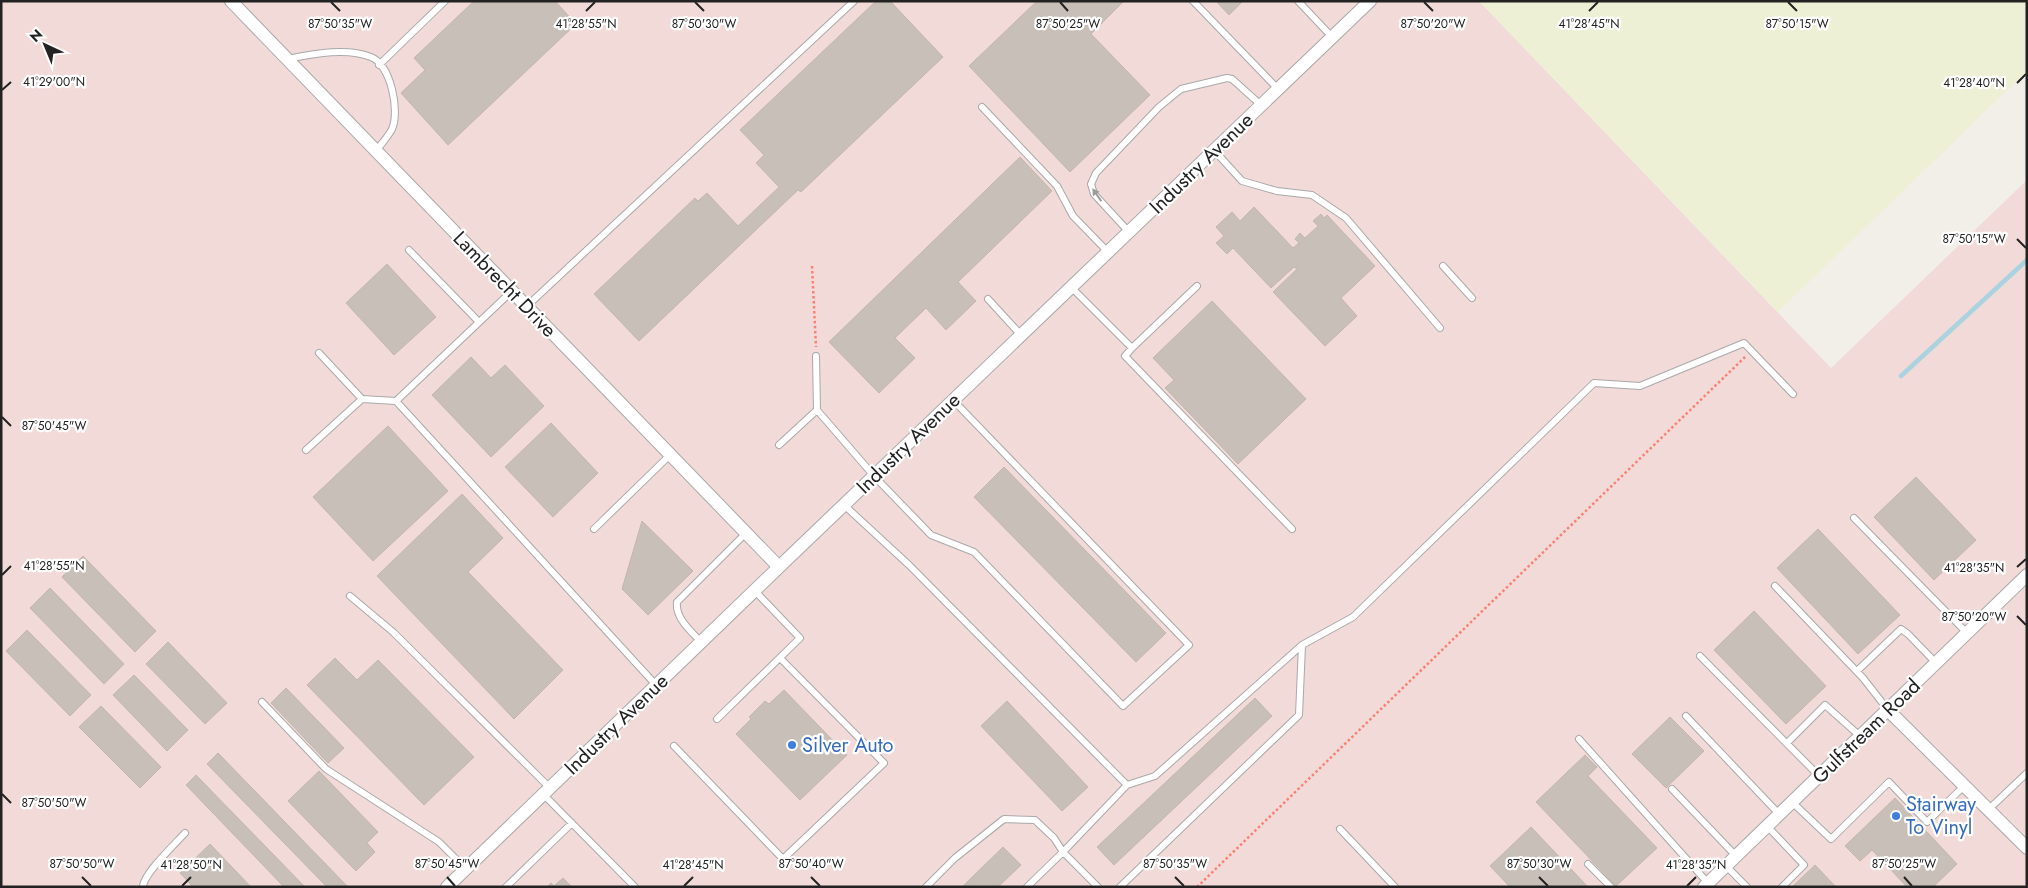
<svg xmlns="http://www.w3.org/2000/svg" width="2028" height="888" font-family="Jost,sans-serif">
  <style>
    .commercial { fill: #f2dad9 }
    .farmland { fill: #eef0d5 }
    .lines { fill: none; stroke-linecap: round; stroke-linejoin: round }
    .stream { stroke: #aad3df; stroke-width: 4.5 }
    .building { fill: #c7bfb8; stroke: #c4b6ab }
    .service-casing { stroke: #a9a9a9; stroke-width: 8 }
    .minor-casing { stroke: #a9a9a9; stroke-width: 14 }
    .path { stroke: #fa8072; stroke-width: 2.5; stroke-dasharray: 2.5 2.5; stroke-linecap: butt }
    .service { stroke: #fff; stroke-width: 6 }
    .minor { stroke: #fff; stroke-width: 12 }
    .oneway { fill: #9c9c9c }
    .ticks { fill: none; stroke: #222; stroke-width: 2 }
    .shop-dot { fill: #3f7fe0; stroke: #fff; stroke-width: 2 }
    .labels { text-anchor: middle; stroke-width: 4.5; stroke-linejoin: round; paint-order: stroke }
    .street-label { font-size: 20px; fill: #222; stroke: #fff }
    .shop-label { font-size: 20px; fill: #366cbe; stroke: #fff; text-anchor: start }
    .ticks-label { font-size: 12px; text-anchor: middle; fill: #222; stroke: #fff; stroke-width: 4.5; stroke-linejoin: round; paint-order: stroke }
  </style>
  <rect width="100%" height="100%" fill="#f2efe9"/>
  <path class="commercial" d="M1 1H1479L1831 368 2027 180V887H1Z"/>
  <path class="farmland" d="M1479 1H2027V71L1778 312Z"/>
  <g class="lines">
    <path class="stream" d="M1901 376 2027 260"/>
  </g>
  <path class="building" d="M474 1H555L576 24 448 145 401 93 425 70 414 58Z
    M876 1H890L943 57 801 192 798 190 639 341 594 294 695 198 698 201 707 193 738 226 779 187 756 163 764 155 740 130Z
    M1037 1H1124L1091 34 1150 95 1070 172 969 66Z
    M1216 1H1243L1229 15Z
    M1020 157 1052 191 958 282 976 301 946 330 926 308 895 338 915 358 879 393 829 342Z
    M1254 207 1293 248 1299 243 1295 239 1300 233 1305 238 1318 226 1313 221 1321 214 1324 218 1327 215 1375 266 1341 298 1357 316 1325 346 1273 292 1297 269 1294 267 1271 288 1233 248 1227 254 1216 243 1224 236 1216 227 1232 212 1240 221Z
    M387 264 436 317 394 355 346 303Z
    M1212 301 1306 399 1238 464 1165 388 1174 380 1153 358Z
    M471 357 491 378 505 365 544 406 491 457 432 395Z
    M551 423 598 473 553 517 505 467Z
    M388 426 448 491 373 561 313 497Z
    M1004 467 1166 633 1136 662 974 497Z
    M1916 477 1976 540 1934 580 1874 517Z
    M462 494 503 538 468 572 563 670 514 719 377 576Z
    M642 521 693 571 648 615 622 589Z
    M1818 529 1900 615 1858 654 1777 568Z
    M83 556 156 631 135 652 62 577Z
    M50 588 124 664 104 684 30 608Z
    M1754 611 1826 686 1786 724 1714 650Z
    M27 630 91 695 70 716 6 651Z
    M168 642 227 703 205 724 146 664Z
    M335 658 357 680 378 660 474 757 424 805 307 685Z
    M134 675 188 730 167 751 113 695Z
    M286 688 344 748 328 763 271 703Z
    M784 690 847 755 800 800 736 734 751 719 749 717 765 701 769 704Z
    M1255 698 1272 716 1114 865 1097 847Z
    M1007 701 1088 787 1062 811 981 726Z
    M101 706 161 767 140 788 79 727Z
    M1670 717 1704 751 1666 788 1632 754Z
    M218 753 348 887H327L207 764Z
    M1585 755 1597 767 1588 776 1657 848 1616 886 1536 802Z
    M319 771 378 832 367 843 375 852 356 871 288 801Z
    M196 775 305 887H284L186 785Z
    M1895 798 1957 864 1933 887H1907L1872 850 1860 861 1845 846Z
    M1531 827 1588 887H1510L1490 866Z
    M210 844 251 887H193L180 873Z
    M1003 847 1021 865 998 887H962Z
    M1815 865 1836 887H1792Z
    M563 878 572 887H547L551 883 554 886Z"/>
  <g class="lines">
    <defs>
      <path id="service" d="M1193 1 1278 89
        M1298 1 1333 38
        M287 59C313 54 346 47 371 57 391 65 400 111 392 129 388 137 381 144 376 151
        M379 65 445 1
        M982 107 1057 186 1073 216 1108 252
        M1214 150 1242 181 1277 191 1312 195 1346 218 1440 328
        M1129 232 1094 194 1091 184 1096 173 1159 107 1181 89 1227 78 1232 79 1261 105
        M409 250 479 322
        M1443 266 1472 298
        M1071 287 1132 348 1197 286
        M512 291 396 401 656 685
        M988 299 1021 335
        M527 306 854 1
        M1132 348 1125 356 1292 529
        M319 353 362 399
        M816 356 817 410 874 476 931 535 974 552 1123 706 1189 645 953 400
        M779 445 817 410
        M306 450 362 399 396 401
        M844 505 909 565 1127 785 1063 852 1098 887
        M1854 518 1967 633
        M594 529 670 455
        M1775 586 1863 678 1888 710
        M350 596 393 632 550 788
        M701 642C691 631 675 618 677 602L746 533
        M1700 656 1819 776
        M1857 671 1901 629 1908 634 1936 663
        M262 702 326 769 439 842 466 869
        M1686 716 1779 814
        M717 719 800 638 754 590
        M1579 739 1708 883
        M1787 743 1825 705 1860 736
        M674 746 783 859 884 763 780 658
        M1127 785 1155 776 1302 645 1353 617 1594 383 1640 386 1744 343 1793 394
        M1672 789 1736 856
        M544 795 635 887
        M1792 802 1831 839 1889 782 1927 822 1964 786
        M1988 810 2027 773
        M1767 826 1804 865 1782 887
        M1340 829 1395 887
        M1588 864 1611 887
        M1726 866 1747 887
        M143 887C143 874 175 844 185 833
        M506 887 572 823
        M926 887 955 858 1004 819 1035 820 1054 838 1063 852 1027 887
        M1120 887 1299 715 1302 645"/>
      <path id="minor" d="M231 1 779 567
        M1888 710 2027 848
        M447 887 779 567 1370 1
        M1704 887 2027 575"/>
    </defs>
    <use href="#service" class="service-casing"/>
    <use href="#minor" class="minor-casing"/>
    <path class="path" d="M812 266 816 347
      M1197 887 1745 357"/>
    <use href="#service" class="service"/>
    <use href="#minor" class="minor"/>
  </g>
  <defs><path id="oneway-solid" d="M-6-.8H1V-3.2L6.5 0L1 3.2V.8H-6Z" transform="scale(1.25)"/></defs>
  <use class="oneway" href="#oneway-solid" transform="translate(1097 195) rotate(-125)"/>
  <path class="ticks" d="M331 2 340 11M695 2 704 11M1060 2 1068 11M1424 2 1433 11M1788 2 1797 11M586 11 595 2M1589 11 1598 2M2017 83 2026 74M2 90 11 82M2017 239 2026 248M2 417 11 426M2017 567 2026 559M2 575 11 566M2017 616 2026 625M2 794 11 803M82 877 91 886M447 877 455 886M811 877 820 886M1175 877 1184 886M1539 877 1548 886M1904 877 1912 886M182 886 191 877M684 886 693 877M1687 886 1696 877"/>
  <g class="shop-dot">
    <circle cx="792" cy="745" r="5"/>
    <circle cx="1896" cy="816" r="5"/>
  </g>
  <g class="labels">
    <g class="street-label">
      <text transform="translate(1201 163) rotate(-44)" y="7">Industry Avenue</text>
      <text transform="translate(505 284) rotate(46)" y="7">Lambrecht Drive</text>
      <text transform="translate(908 443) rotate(-44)" y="7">Industry Avenue</text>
      <text transform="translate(616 724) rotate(-44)" y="7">Industry Avenue</text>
      <text transform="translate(1866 731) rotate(-44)" y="7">Gulfstream Road</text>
    </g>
    <g class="shop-label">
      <text x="802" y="752">Silver Auto</text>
      <text x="1906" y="811">Stairway<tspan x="1906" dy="23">To Vinyl</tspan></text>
    </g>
  </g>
  <g class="ticks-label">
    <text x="586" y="28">41°28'55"N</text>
    <text x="1589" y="28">41°28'45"N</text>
    <text x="340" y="28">87°50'35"W</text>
    <text x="704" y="28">87°50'30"W</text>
    <text x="1068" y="28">87°50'25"W</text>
    <text x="1433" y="28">87°50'20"W</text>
    <text x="1797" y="28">87°50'15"W</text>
    <text x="54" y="86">41°29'00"N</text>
    <text x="1974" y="87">41°28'40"N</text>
    <text x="1974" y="243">87°50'15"W</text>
    <text x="54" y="430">87°50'45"W</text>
    <text x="54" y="570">41°28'55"N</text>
    <text x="1974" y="572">41°28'35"N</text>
    <text x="1974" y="621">87°50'20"W</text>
    <text x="54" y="807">87°50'50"W</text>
    <text x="82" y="868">87°50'50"W</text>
    <text x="447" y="868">87°50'45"W</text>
    <text x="811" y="868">87°50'40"W</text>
    <text x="1175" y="868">87°50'35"W</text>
    <text x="1539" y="868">87°50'30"W</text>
    <text x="1904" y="868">87°50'25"W</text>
    <text x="191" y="869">41°28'50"N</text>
    <text x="693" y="869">41°28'45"N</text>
    <text x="1696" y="869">41°28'35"N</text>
  </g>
  <rect width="2028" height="888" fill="none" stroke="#222222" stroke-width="5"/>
  <g transform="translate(45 45) rotate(316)" stroke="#ffffff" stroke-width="4" paint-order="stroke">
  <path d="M0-4L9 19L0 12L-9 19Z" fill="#222222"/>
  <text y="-8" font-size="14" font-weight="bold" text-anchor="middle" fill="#222222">N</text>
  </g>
</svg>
